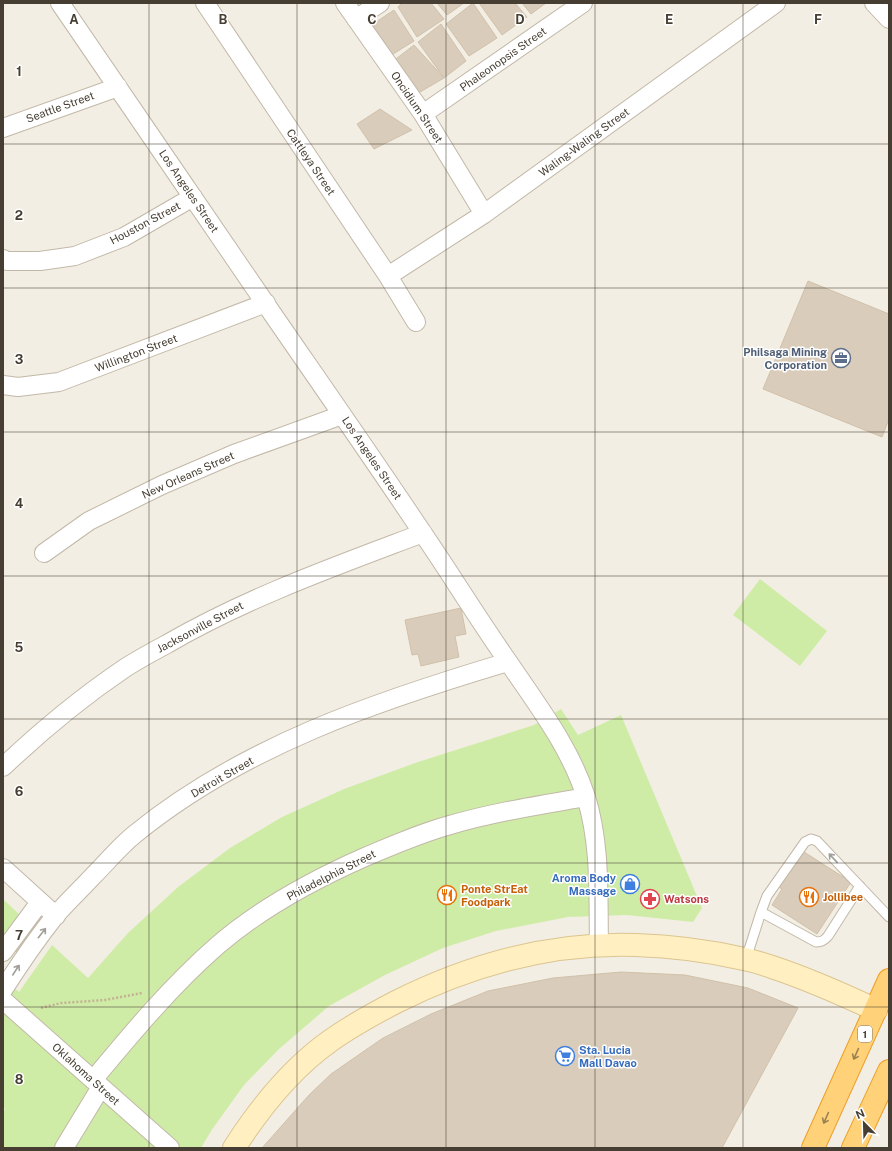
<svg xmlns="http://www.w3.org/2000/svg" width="892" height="1151" font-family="'Public Sans',sans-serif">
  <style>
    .green { fill: #cfeca7 }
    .building { fill: #d9ccba; stroke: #d1c1aa }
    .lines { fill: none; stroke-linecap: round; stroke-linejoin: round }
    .service-casing { stroke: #c2b8a8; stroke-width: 11 }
    .minor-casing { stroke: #c2b8a8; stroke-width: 20 }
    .secondary-casing { stroke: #dbc590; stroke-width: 24 }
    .trunk-casing { stroke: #ec9e24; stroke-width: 24 }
    .path { stroke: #c3b194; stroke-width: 2.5; stroke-dasharray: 2 2; stroke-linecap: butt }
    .service { stroke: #fff; stroke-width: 9 }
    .minor { stroke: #fff; stroke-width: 18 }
    .secondary { stroke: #ffefc1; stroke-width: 22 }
    .trunk { stroke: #ffd279; stroke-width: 22 }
    .oneway { stroke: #a29e99 }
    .oneway2 { stroke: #998152 }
    .grid { fill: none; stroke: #463e33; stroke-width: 1; stroke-opacity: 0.55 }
    .labels { text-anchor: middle; stroke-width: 3; stroke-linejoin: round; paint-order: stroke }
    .shield { fill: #fff; stroke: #7e7870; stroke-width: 1 }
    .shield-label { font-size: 10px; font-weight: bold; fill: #463e33 }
    .street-label { font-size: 11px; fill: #463e33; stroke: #fff }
    .service-label { font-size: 11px; font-weight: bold; fill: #4e5e75; stroke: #fff; text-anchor: end }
    .shop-label { font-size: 11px; font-weight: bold; fill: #366cbe; stroke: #fff; text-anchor: end }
    .food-label { font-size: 11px; font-weight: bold; fill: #c56008; stroke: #fff; text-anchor: start }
    .health-label { font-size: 11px; font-weight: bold; fill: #be3a42; stroke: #fff; text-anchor: start }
    .grid-label { font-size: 13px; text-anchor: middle; font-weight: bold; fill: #463e33; stroke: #fff; stroke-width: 3; stroke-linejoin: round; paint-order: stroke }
  </style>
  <rect width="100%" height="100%" fill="#f3eee3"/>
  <path class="green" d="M760 579 827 631 800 666 733 615Z
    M561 709 578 735 621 715 702 908 693 922 627 915 568 917 496 931 443 948 385 975 329 1006 279 1049 244 1085 211 1131 201 1148H3V1113L5 1109 3 1107V978L19 992 52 945 88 978 128 933 178 887 230 848 282 817 344 789 418 762 534 725Z
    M3 899 20 915 3 939Z"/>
  <path class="building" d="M402 3H431L444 19 417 37 398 7Z
    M437 3H464L447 15Z
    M473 3 497 38 469 56 446 24Z
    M479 3H515L527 17 502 35Z
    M522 3H546L531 14Z
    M394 10 414 41 390 56 370 26Z
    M441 24 466 61 444 78 418 42Z
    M414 45 444 78 415 95 392 62Z
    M380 109 412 130 374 149 357 124Z
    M808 281 889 314V419L882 437 763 389Z
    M461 608 466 634 455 636 459 657 421 666 418 654 412 655 405 620Z
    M801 850 851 882 817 934 772 905 782 889 777 886Z
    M22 934 30 940 20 954 11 948Z
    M621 972 685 975 748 988 798 1008 722 1148H262L309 1095 331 1074 383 1038 431 1014 488 991 553 978Z"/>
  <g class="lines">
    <defs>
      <path id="service" d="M761 912 767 896 805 842 811 839 817 841 889 917
        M746 959 761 912 816 942C821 942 824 941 828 936L860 886"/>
      <path id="minor" d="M60 3C132 108 204 214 276 319 334 403 392 486 448 571 468 602 488 633 509 663 538 706 570 747 586 797 601 845 598 896 599 946
        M205 3 388 276 416 322
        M345 3 423 114 484 214
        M874 3 889 19
        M356 19 380 3
        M423 114 583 3
        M3 128 118 87
        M3 259 7 261H40L75 256 124 237 193 197
        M388 276 484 214 776 3
        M3 385 18 387 59 382 266 303
        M44 553 89 521 162 485 234 454 342 415
        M3 767C41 731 82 697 125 668 139 659 154 651 167 644 248 597 336 566 423 533
        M3 868 56 916
        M3 952 40 902
        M3 990C19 965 36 940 55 916 67 902 81 889 93 876 107 862 120 846 135 834 243 746 377 701 508 662
        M3 1000 170 1148
        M93 1080C132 1033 172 985 218 945 261 908 313 880 365 857 393 845 421 833 450 825 494 812 541 805 586 797
        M64 1148 101 1087"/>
      <path id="secondary" d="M234 1148C259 1109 292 1068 330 1041 351 1026 373 1014 396 1002 470 965 552 942 636 945 672 946 709 951 744 959 754 961 763 964 772 967 808 979 842 994 876 1010"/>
      <path id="trunk" d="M813 1148 889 980
        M853 1148 889 1071"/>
    </defs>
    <use href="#service" class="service-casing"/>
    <use href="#minor" class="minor-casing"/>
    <use href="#secondary" class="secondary-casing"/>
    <use href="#trunk" class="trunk-casing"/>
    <path class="path" d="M41 1008 61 1003 105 1000 142 993"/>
    <use href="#service" class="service"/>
    <use href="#minor" class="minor"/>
    <use href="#secondary" class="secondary"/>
    <use href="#trunk" class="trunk"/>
  </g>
  <defs><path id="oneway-shaft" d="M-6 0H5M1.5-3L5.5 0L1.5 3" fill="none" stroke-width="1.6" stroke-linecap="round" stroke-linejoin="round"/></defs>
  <g class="oneway">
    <use href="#oneway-shaft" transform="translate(833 858) rotate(-133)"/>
    <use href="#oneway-shaft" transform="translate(42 933) rotate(-52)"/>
    <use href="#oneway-shaft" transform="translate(16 970) rotate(-57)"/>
  </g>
  <g class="oneway2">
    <use href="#oneway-shaft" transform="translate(856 1054) rotate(114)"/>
    <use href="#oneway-shaft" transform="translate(826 1118) rotate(114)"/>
  </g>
  <path class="grid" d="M149 3V1148M297 3V1148M446 3V1148M595 3V1148M743 3V1148M3 144H889M3 288H889M3 432H889M3 576H889M3 719H889M3 863H889M3 1007H889"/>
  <defs>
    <symbol id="office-ring" viewBox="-11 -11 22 22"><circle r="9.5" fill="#fff" stroke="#5c6f8a" stroke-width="1.5"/><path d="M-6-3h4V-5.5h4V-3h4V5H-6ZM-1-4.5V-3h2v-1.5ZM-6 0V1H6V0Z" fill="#5c6f8a"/></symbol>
    <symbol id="shop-ring" viewBox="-11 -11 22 22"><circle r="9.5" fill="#fff" stroke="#3f7fe0" stroke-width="1.5"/><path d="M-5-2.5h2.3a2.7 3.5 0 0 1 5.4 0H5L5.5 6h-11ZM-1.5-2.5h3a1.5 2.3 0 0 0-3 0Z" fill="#3f7fe0"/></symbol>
    <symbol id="restaurant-ring" viewBox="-11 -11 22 22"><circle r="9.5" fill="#fff" stroke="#e8710a" stroke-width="1.5"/><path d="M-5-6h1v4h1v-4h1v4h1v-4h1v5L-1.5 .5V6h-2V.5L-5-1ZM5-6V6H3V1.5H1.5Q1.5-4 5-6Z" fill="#e8710a"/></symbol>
    <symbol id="pharmacy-ring" viewBox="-11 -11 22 22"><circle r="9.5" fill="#fff" stroke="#e0444e" stroke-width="1.5"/><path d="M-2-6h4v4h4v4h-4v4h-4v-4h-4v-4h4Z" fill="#e0444e"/></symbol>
    <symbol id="supermarket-ring" viewBox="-11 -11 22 22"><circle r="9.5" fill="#fff" stroke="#3f7fe0" stroke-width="1.5"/><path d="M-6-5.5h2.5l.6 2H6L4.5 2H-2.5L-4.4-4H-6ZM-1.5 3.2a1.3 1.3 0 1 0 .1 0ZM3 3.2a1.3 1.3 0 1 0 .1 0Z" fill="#3f7fe0"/></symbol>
  </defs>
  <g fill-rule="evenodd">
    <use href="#office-ring" x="830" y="347" width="22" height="22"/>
    <use href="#shop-ring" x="619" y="873" width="22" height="22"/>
    <use href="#restaurant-ring" x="436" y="884" width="22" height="22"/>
    <use href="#restaurant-ring" x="798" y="886" width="22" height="22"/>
    <use href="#pharmacy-ring" x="639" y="888" width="22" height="22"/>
    <use href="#supermarket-ring" x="554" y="1045" width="22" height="22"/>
  </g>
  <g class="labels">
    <rect class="shield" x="858" y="1026" width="14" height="16" rx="3"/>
    <g class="shield-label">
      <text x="865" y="1038">1</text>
    </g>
    <g class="street-label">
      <text transform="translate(503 59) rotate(-35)" y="4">Phaleonopsis Street</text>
      <text transform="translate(60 107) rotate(-20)" y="4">Seattle Street</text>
      <text transform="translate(417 107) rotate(56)" y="4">Oncidium Street</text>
      <text transform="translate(584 142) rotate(-36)" y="4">Waling-Waling Street</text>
      <text transform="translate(311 162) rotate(56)" y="4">Cattleya Street</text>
      <text transform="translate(189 191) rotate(56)" y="4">Los Angeles Street</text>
      <text transform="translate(145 223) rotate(-28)" y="4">Houston Street</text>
      <text transform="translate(136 353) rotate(-21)" y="4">Willington Street</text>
      <text transform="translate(372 458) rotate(56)" y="4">Los Angeles Street</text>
      <text transform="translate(188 475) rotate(-24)" y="4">New Orleans Street</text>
      <text transform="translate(200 627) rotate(-28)" y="4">Jacksonville Street</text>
      <text transform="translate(222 777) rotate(-30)" y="4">Detroit Street</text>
      <text transform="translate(331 875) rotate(-27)" y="4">Philadelphia Street</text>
      <text transform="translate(86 1074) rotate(42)" y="4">Oklahoma Street</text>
    </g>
    <g class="service-label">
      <text x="827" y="356">Philsaga Mining<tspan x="827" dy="13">Corporation</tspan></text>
    </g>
    <g class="shop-label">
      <text x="616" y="882">Aroma Body<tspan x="616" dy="13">Massage</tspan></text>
      <text x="579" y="1054" text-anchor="start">Sta. Lucia<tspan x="579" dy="13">Mall Davao</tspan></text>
    </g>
    <g class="food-label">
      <text x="461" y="893">Ponte StrEat<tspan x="461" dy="13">Foodpark</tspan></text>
      <text x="823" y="901">Jollibee</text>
    </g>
    <g class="health-label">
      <text x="664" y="903">Watsons</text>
    </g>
  </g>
  <g class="grid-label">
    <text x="74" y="24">A</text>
    <text x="223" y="24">B</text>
    <text x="372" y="24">C</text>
    <text x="520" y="24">D</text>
    <text x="669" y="24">E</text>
    <text x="818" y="24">F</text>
    <text x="19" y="76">1</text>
    <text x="19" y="220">2</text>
    <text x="19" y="364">3</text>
    <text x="19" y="508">4</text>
    <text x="19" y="652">5</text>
    <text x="19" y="796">6</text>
    <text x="19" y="940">7</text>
    <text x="19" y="1084">8</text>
  </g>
  <rect width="892" height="1151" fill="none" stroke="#463e33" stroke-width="8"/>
  <g transform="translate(864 1123) rotate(337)" stroke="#ffffff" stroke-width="3" paint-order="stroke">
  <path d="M0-3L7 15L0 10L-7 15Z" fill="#463e33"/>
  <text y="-6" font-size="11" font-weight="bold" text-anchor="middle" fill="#463e33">N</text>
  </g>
</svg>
